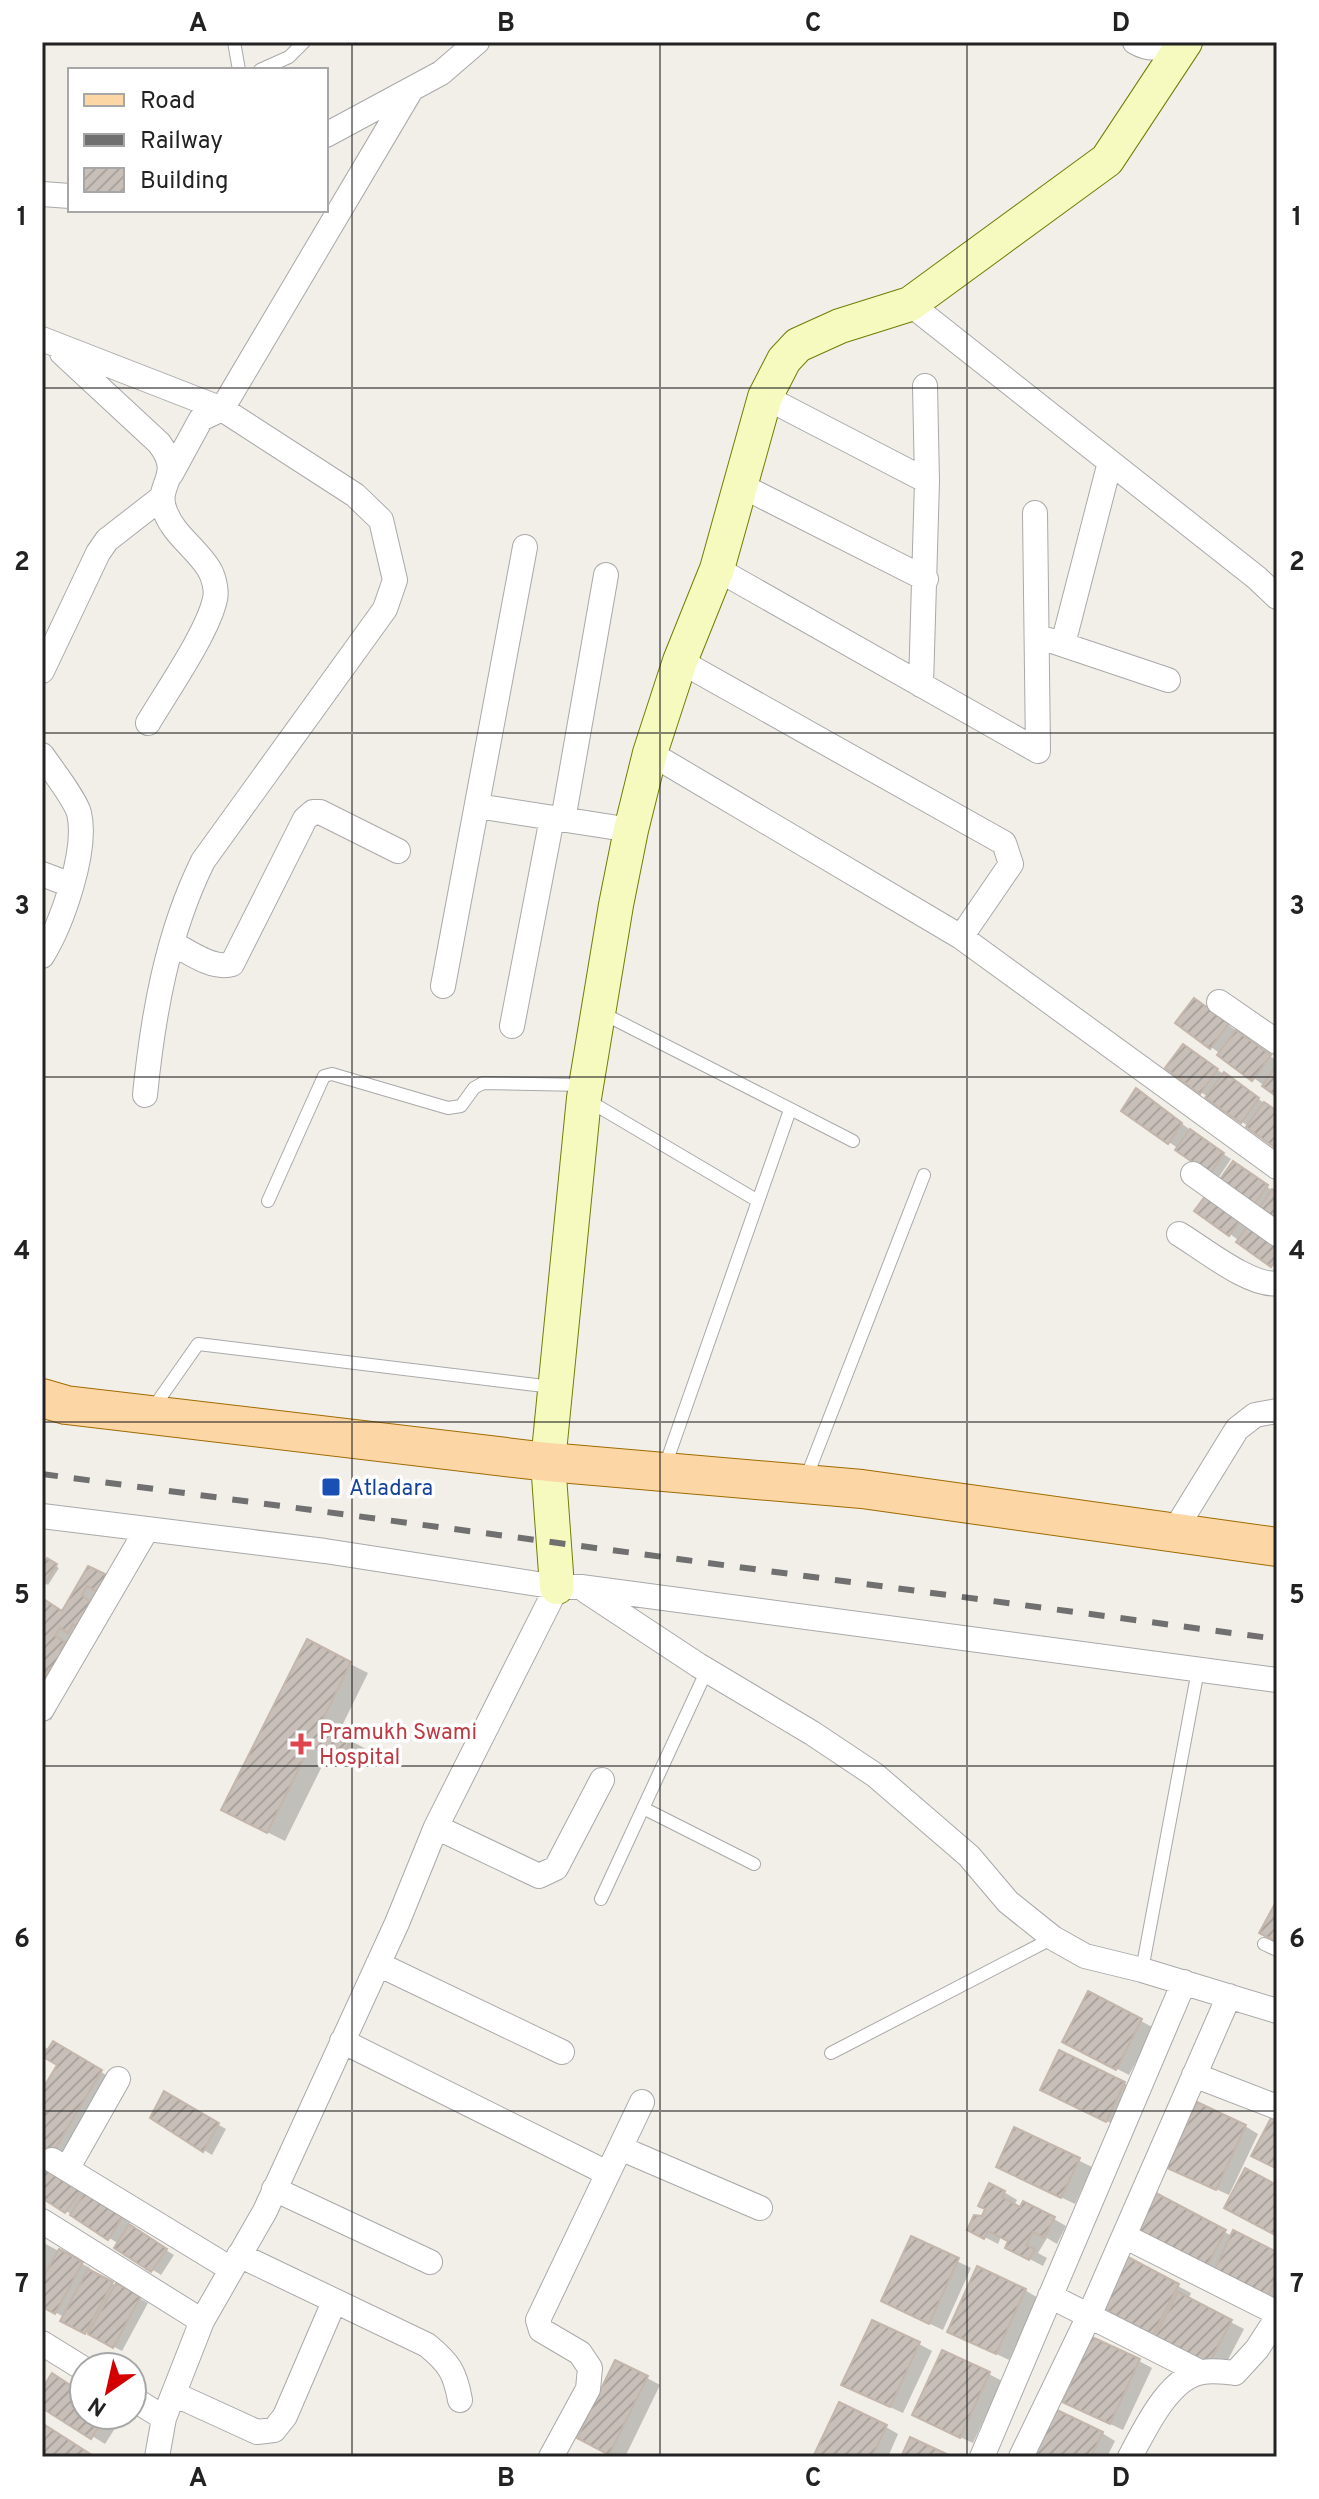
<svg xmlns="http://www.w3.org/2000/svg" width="1319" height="2499" font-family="Overpass,sans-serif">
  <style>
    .shadow { fill: #0003 }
    .building { fill: url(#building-hatch); stroke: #c4b6ab; stroke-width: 2 }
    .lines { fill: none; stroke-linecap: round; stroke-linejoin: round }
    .lane-casing { stroke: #a9a9a9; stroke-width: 14 }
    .street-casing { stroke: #a9a9a9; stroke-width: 26 }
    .secondary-casing { stroke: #707d05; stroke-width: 36 }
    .primary-casing { stroke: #a06b00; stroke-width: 40 }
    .lane { stroke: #fff; stroke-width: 12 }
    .street { stroke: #fff; stroke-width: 24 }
    .secondary { stroke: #f7fabf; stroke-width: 34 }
    .primary { stroke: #fcd6a4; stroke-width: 38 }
    .rail { stroke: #707070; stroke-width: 6; stroke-dasharray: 16 16; stroke-linecap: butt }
    .grid { fill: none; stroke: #222; stroke-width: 2; stroke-opacity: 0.55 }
    .transit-dot { fill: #1a4fb4; stroke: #fff; stroke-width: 3 }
    .health-dot { fill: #e0444e; stroke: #fff; stroke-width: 3 }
    .labels { text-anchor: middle; stroke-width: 7; stroke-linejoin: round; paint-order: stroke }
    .transit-label { font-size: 22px; fill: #164399; stroke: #fff; text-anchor: start }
    .health-label { font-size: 22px; fill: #be3a42; stroke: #fff; text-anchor: start }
    .neatline { fill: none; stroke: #222; stroke-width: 3 }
    .grid-label { font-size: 26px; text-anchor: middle; font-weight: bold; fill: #222 }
  </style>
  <defs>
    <pattern id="building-hatch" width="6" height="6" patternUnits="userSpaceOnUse" patternTransform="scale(2)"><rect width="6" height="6" fill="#c7bfb8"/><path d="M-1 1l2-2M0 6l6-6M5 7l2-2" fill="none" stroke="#aba49e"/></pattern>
  </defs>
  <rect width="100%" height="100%" fill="#f2efe9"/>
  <path class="shadow" d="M1202 1005 1277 1061V1095L1178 1023Z
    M1191 1051 1277 1112V1147L1201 1092Z
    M1145 1096 1189 1129 1188 1131 1231 1159 1219 1177 1169 1142Z
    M1242 1168 1277 1194V1221L1254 1204Z
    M1210 1193 1277 1241V1268L1230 1234Z
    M47 1560 59 1568 48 1585 42 1581V1568Z
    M89 1568 107 1577 52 1707 56 1710 51 1720 42 1715V1597L64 1612Z
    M307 1642 368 1673 338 1734 368 1750 359 1769 328 1754 285 1841 241 1819Z
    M1141 2021 1154 2028 1129 2075 1077 2048Z
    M54 2044 118 2082 72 2160 42 2143V2086L45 2088 59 2064 44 2055 42 2059V2046L50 2050Z
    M1124 2083 1137 2091 1119 2127 1056 2097Z
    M165 2094 226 2129 212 2155 204 2150Z
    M1245 2126 1258 2134 1229 2195 1183 2174Z
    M1015 2129 1092 2167 1075 2204 1011 2173Z
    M43 2168 130 2222 127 2226 174 2255 161 2275 117 2247 119 2244 42 2196Z
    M1004 2192 1017 2200 1014 2206 1054 2219 1066 2226 1057 2244 1047 2238 1038 2253 1047 2258 1043 2266 1020 2254 1010 2241 1001 2237 998 2244 969 2229 983 2218Z
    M1155 2195 1232 2236 1277 2255V2303L1149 2239Z
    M912 2239 971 2268 943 2330 896 2308Z
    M42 2242 90 2268 89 2271 148 2303 122 2351 71 2324 64 2317 42 2305Z
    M1127 2259 1191 2293 1188 2300 1244 2329 1219 2377 1158 2336 1115 2313Z
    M1025 2290 1038 2298 1009 2360 963 2338Z
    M919 2344 932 2351 903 2413 857 2392Z
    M1139 2361 1152 2368 1123 2430 1077 2408Z
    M989 2374 1002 2381 973 2443 927 2422Z
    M647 2378 660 2385 625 2457H616L592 2445Z
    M42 2393 84 2395V2415H115L121 2419 105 2444 42 2405Z
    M886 2427 898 2434 888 2457H815Z
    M1102 2433 1115 2441 1107 2457H1035Z"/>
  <path class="building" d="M1194 998 1229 1023 1210 1049 1175 1023Z
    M1236 1030 1271 1055 1252 1081 1217 1055Z
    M1183 1044 1218 1069 1200 1094 1165 1068Z
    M1277 1065V1097L1262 1086Z
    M1224 1072 1259 1098 1241 1123 1205 1098Z
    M1136 1088 1182 1123 1168 1144 1121 1111Z
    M1264 1102 1277 1111V1149L1246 1127Z
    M1190 1129 1224 1153 1210 1174 1175 1150Z
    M1233 1161 1268 1185 1253 1206 1218 1182Z
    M1272 1189 1277 1192V1223L1258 1210Z
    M1209 1191 1244 1215 1229 1236 1194 1211Z
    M1251 1222 1277 1240V1258L1271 1267 1236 1242Z
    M47 1558 57 1564 44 1585 42 1565Z
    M88 1566 107 1575 97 1592 87 1586 82 1595 90 1602 78 1627 73 1624 68 1633 60 1628 55 1636 65 1642 61 1650 64 1653 54 1672 49 1669 44 1679 42 1677V1598L62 1611Z
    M307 1639 351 1662 321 1723 352 1738 340 1761 310 1746 267 1833 221 1810Z
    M1277 1900V1942L1259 1933Z
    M1088 1991 1142 2019 1116 2070 1062 2042Z
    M53 2041 102 2070 53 2152 42 2145V2084L45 2085 57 2065 43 2057Z
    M1059 2050 1125 2082 1106 2122 1040 2090Z
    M164 2091 219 2123 203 2152 150 2118Z
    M1197 2102 1246 2125 1216 2190 1167 2168Z
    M1272 2116 1277 2118V2169L1251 2156Z
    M1014 2127 1080 2158 1061 2198 996 2167Z
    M43 2165 81 2190 65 2213 42 2198Z
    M1245 2168 1277 2185V2236L1224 2208Z
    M989 2183 1005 2191 1002 2197 1020 2207 1023 2201 1055 2217 1044 2238 1033 2232 1026 2245 1035 2249 1029 2260 1005 2248 1008 2241 988 2231 984 2239 967 2230 974 2215 982 2216 985 2209 978 2206Z
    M85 2192 123 2216 108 2240 70 2215Z
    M1154 2192 1226 2230 1205 2270 1133 2232Z
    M129 2224 167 2249 151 2272 114 2248Z
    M1233 2230 1277 2252V2276L1266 2299 1214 2271Z
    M911 2236 959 2258 929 2324 881 2301Z
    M59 2249 83 2262 55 2314 42 2307V2279Z
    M1126 2256 1179 2284 1153 2335 1100 2307Z
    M977 2266 1026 2289 996 2354 947 2332Z
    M88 2269 113 2282 85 2334 60 2321Z
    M116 2283 141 2296 113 2348 88 2334Z
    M1178 2292 1232 2320 1205 2371 1152 2343Z
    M872 2320 920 2342 890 2407 841 2385Z
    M1092 2337 1140 2359 1110 2424 1062 2402Z
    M942 2350 990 2372 960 2438 912 2415Z
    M615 2360 648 2376 609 2455 577 2438Z
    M52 2373 84 2394V2415H106L91 2439 42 2408V2389Z
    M839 2402 887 2425 872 2457H813Z
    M1055 2409 1103 2432 1091 2457H1033Z
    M42 2423 95 2457H42Z
    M910 2437 953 2457H901Z"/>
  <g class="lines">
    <defs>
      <path id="lane" d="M234 42 239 70
        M260 70 289 57 304 42
        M602 1013 853 1141
        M589 1101 758 1201
        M268 1201 324 1076 332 1074 448 1108 461 1106 474 1088 483 1083 583 1085
        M151 1411 198 1344 552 1387
        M664 1469 790 1110
        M805 1481 924 1175
        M643 1808 754 1864
        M601 1899 707 1670
        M1264 1944 1277 1950
        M1142 1970 1198 1670
        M831 2053 1053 1938"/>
      <path id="street" d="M1135 42C1150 51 1162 48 1178 42
        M326 135 441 73 477 42
        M42 194 70 196
        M910 304 1257 578 1277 597
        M42 339 222 409 355 495 381 520 395 580 385 609 203 861C167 934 153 1015 145 1095
        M62 353 159 443C185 477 154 483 165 511 173 534 197 549 209 569 214 577 217 591 215 599 208 632 167 691 148 723
        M765 397 927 481
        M171 474 201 419 222 409 411 90
        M740 485 926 579
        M717 569 1038 751 1035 513
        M1049 640 1168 680
        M1063 644 1110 462
        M680 661 1004 843 1011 864 961 937
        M42 671 98 553 107 540 161 498
        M921 685 927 481 925 386
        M650 753 961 937 1277 1167
        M42 755C51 768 75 799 79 813 88 850 62 924 42 956
        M477 806 631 830
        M563 820 606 575
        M42 874 71 885
        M172 943C189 952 213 970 232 964L305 819 313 812H320L398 851
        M443 986 525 547
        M1219 1002 1277 1042
        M512 1026 552 818
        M1193 1174 1277 1234
        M1179 1234C1201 1247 1252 1288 1277 1283
        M42 1516 325 1551 557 1587H581L1277 1680
        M1173 1533 1237 1429 1255 1415 1277 1411
        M586 1591 698 1665 812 1733 875 1775 969 1856 1008 1902 1053 1938 1085 1956 1142 1970 1277 2011
        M42 1709 147 1529
        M436 1827 539 1876 556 1868 602 1780
        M378 1964 562 2052
        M342 2041 607 2173
        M1194 2075 1277 2107
        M620 2148 760 2208
        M52 2160 231 2269
        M67 2169 118 2079
        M274 2189 430 2262
        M42 2221 202 2321
        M1124 2236 1277 2313
        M239 2255 427 2345C449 2363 455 2372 460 2400
        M1050 2296 1200 2372
        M42 2343 84 2369
        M174 2394 257 2432 274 2430 285 2416 334 2302
        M132 2398 164 2418
        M157 2457 164 2418 202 2321 265 2211 397 1923 436 1827 557 1587
        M551 2457 588 2389 590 2368 580 2353 541 2330 538 2320 642 2102
        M982 2457 1184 1982
        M1021 2457 1089 2316 1229 1996
        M1130 2457C1144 2431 1169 2376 1203 2372 1213 2370 1225 2372 1235 2373L1257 2349 1277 2318"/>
      <path id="secondary" d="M557 1587 548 1462 584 1098 616 905 631 830 650 753 680 661 717 569 765 397 784 360 798 345 840 326 910 304 1107 160 1185 42"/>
      <path id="primary" d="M42 1398 66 1405 548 1462 862 1489 1277 1547"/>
    </defs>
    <use href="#lane" class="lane-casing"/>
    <use href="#street" class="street-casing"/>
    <use href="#secondary" class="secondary-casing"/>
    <use href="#primary" class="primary-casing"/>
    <use href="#lane" class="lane"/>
    <use href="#street" class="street"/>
    <use href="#secondary" class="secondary"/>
    <use href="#primary" class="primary"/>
    <path class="rail" d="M42 1474 1277 1639"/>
  </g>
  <path class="grid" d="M352 42V2457M660 42V2457M967 42V2457M42 388H1277M42 733H1277M42 1077H1277M42 1422H1277M42 1766H1277M42 2111H1277"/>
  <rect class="transit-dot" x="321" y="1477" width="20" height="20" rx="4"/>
  <path class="health-dot" d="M297 1732h8v8h8v8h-8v8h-8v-8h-8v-8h8z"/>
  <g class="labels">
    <g class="transit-label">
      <text x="349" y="1495">Atladara</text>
    </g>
    <g class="health-label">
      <text x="319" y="1739">Pramukh Swami<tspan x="319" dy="25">Hospital</tspan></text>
    </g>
  </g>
  <rect width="1319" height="2499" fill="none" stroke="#ffffff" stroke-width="88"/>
  <rect x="68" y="68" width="260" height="144" fill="#ffffff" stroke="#a7a7a7" stroke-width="2"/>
  <rect x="84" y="94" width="40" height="12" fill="#fcd6a4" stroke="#a7a7a7" stroke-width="2"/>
  <text x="140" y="108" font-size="24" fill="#222222">Road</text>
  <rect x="84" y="134" width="40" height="12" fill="#707070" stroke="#a7a7a7" stroke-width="2"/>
  <text x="140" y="148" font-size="24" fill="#222222">Railway</text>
  <rect x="84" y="168" width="40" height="24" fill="url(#building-hatch)" stroke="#a7a7a7" stroke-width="2"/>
  <text x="140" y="188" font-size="24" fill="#222222">Building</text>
  <g transform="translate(108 2391) rotate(214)"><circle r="38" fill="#ffffff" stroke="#a7a7a7" stroke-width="2"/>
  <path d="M0-6L14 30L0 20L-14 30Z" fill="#d40000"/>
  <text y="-12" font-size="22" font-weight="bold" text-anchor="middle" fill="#222222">N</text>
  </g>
  <rect x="44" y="44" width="1231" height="2411" class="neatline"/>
  <g class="grid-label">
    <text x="198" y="31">A</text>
    <text x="506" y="31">B</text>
    <text x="813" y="31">C</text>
    <text x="1121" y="31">D</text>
    <text x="22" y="225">1</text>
    <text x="1297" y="225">1</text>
    <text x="22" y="570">2</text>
    <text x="1297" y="570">2</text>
    <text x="22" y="914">3</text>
    <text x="1297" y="914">3</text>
    <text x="22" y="1259">4</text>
    <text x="1297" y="1259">4</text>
    <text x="22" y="1603">5</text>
    <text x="1297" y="1603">5</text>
    <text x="22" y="1947">6</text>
    <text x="1297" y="1947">6</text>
    <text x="22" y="2292">7</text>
    <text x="1297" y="2292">7</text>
    <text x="198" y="2486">A</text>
    <text x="506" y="2486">B</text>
    <text x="813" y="2486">C</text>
    <text x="1121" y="2486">D</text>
  </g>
</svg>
